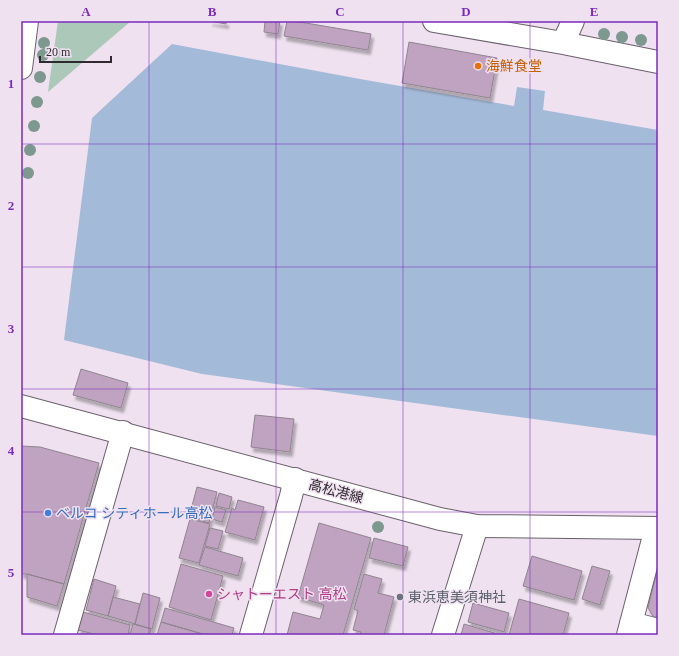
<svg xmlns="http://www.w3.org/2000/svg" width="679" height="656" font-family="'Times New Roman','Noto Sans JP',serif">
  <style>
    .green { fill: #acc8b8 }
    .water { fill: #a4bad9 }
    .building { fill: #bfa3c0; stroke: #908490; filter: url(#shadow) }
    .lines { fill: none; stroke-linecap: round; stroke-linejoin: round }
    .minor-casing { stroke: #6b606b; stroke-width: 24 }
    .major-casing { stroke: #6b606b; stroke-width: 24 }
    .minor { stroke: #fff; stroke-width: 22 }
    .major { stroke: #fff; stroke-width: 22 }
    .tree { fill: #7c988f }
    .grid { fill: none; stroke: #7b2cbf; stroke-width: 1; stroke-opacity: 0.55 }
    .food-dot { fill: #e8710a; stroke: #efe1ef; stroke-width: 1.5 }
    .shop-dot { fill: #3f7fe0; stroke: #efe1ef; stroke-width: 1.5 }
    .hotel-dot { fill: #d1479c; stroke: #efe1ef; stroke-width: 1.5 }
    .worship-dot { fill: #6b7280; stroke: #efe1ef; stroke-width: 1.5 }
    .labels { text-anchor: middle; stroke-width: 3; stroke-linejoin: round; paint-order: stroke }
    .food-label { font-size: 14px; fill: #c56008; stroke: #efe1ef; text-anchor: start }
    .street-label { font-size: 14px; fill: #2f2a2f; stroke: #efe1ef }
    .shop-label { font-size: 14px; fill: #366cbe; stroke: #efe1ef; text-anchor: start }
    .hotel-label { font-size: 14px; fill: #b23c85; stroke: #efe1ef; text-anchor: start }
    .worship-label { font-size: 14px; fill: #5b616d; stroke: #efe1ef; text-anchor: start }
    .neatline { fill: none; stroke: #7b2cbf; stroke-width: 1.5 }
    .grid-label { font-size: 13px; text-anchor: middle; font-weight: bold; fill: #7b2cbf }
  </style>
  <defs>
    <filter id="shadow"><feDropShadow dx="2.5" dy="4.5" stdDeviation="1" flood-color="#0004"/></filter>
  </defs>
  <rect width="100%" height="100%" fill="#efe1ef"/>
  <path class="green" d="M58 21H131L48 92Z"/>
  <path class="water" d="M172 44 360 79 514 106 517 87 545 91 543 110 658 130V436L202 374 64 340 92 118Z"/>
  <path class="building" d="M210 21H226V24Z
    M265 21H280L278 34 264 32Z
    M287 21H294L371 34 368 50 284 36Z
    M409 42 497 58 490 98 402 83Z
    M81 369 128 383 121 408 73 395Z
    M255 415 294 419 290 452 251 447Z
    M21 446 40 447 99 463 64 584 27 574H21Z
    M197 487 217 492 209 523 189 517Z
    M219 493 232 497 229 509 216 506Z
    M238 500 264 507 255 540 225 532 232 508 235 510Z
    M215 507 226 510 222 522 212 519Z
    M190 519 210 524 199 563 179 558Z
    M319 523 371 538 343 635H287L293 612 320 619 324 605 298 597Z
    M210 528 223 531 218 549 205 546Z
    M374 538 408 547 403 566 369 558Z
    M205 547 243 558 238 576 199 565Z
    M532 556 582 571 574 600 523 586Z
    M181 564 223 576 211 620 169 607Z
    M592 566 610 571 600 605 582 599Z
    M658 567V618L653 616 648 608Z
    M27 574 64 584 57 606 27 597Z
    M364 574 382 579 378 593 394 597 384 635H360L361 632 353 630 358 611 354 609Z
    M94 579 116 586 108 616 86 610Z
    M143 593 160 598 152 629 135 624Z
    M113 597 140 604 135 624 108 616Z
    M519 599 569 613 563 635H509Z
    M473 603 509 613 504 632 468 622Z
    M165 608 234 628 232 635H206L161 622Z
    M83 612 130 625 128 635H98L78 630Z
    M161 622 206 635H157Z
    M133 624 151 629 149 635H130Z
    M464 624 501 635H461Z"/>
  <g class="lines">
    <defs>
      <path id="minor" d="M434 21 563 43 658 62
        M563 43 573 21
        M21 68 27 21
        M631 623 658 630
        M65 635 123 432
        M251 635 291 496 295 479
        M443 635 477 526
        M628 635 656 528"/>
      <path id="major" d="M21 406 440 519 477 526 658 528"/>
    </defs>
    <use href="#minor" class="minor-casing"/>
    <use href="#major" class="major-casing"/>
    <use href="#minor" class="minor"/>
    <use href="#major" class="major"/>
  </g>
  <g class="tree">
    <circle cx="604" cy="34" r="6"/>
    <circle cx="622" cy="37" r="6"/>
    <circle cx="641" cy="40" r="6"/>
    <circle cx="44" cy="43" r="6"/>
    <circle cx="43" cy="55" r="6"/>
    <circle cx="40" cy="77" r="6"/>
    <circle cx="37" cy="102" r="6"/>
    <circle cx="34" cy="126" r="6"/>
    <circle cx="30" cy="150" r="6"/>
    <circle cx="28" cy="173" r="6"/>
    <circle cx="378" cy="527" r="6"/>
  </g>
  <path class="grid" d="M149 21V635M276 21V635M403 21V635M530 21V635M21 144H658M21 267H658M21 389H658M21 512H658"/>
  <circle class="food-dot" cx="478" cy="66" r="4"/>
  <circle class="shop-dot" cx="48" cy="513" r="4"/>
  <circle class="hotel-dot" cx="209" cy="594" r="4"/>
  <circle class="worship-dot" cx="400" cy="597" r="4"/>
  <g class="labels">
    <g class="food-label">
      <text x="486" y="71">海鮮食堂</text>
    </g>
    <g class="street-label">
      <text transform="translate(336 491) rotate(15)" y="5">高松港線</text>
    </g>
    <g class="shop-label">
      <text x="56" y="518">ベルコ シティホール高松</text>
    </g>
    <g class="hotel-label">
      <text x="217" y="599">シャトーエスト 高松</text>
    </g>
    <g class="worship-label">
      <text x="408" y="602">東浜恵美須神社</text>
    </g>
  </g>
  <rect width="679" height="656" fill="none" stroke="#efe1ef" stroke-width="44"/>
  <path d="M40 56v6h71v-6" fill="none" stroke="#2f2a2f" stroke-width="2"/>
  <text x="46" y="56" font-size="12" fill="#2f2a2f" stroke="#efe1ef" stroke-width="3" paint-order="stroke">20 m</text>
  <rect x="22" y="22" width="635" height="612" class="neatline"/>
  <g class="grid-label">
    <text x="86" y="16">A</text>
    <text x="212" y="16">B</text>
    <text x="340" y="16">C</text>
    <text x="466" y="16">D</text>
    <text x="594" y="16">E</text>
    <text x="11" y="88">1</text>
    <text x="11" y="210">2</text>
    <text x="11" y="333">3</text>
    <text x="11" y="455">4</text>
    <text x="11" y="577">5</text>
  </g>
</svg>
